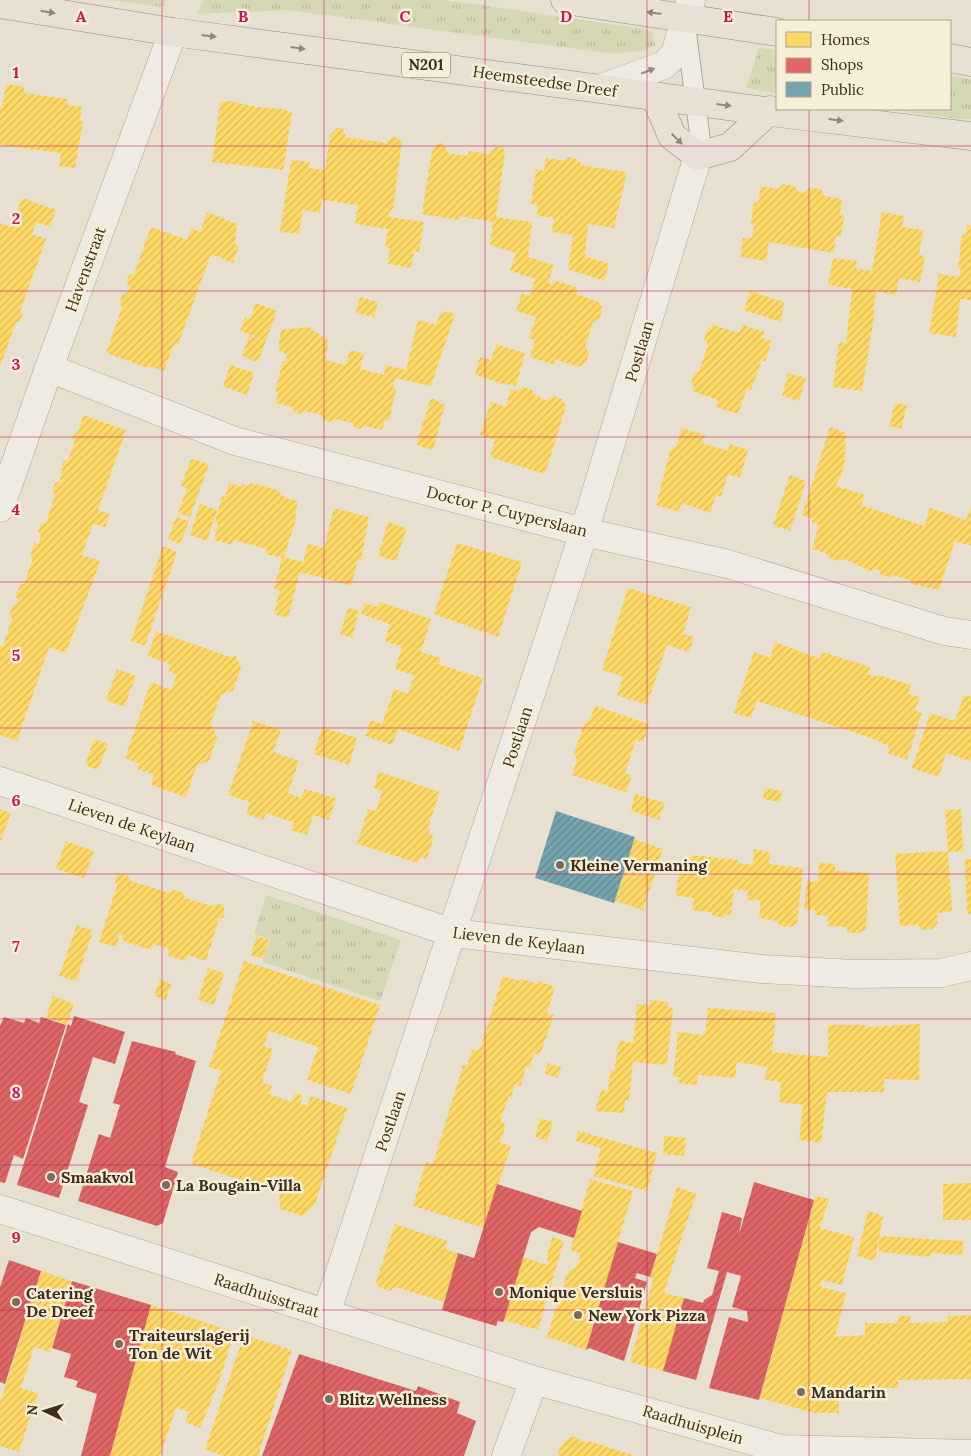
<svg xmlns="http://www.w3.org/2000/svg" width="971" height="1456" font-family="Lora,serif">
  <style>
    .grass { fill: url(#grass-tufts) }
    .homes { fill: url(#homes-hatch) }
    .shops { fill: url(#shops-hatch) }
    .public { fill: url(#public-hatch) }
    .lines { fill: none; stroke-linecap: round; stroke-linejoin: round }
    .service-casing { stroke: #ada599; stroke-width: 21 }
    .minor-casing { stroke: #ada599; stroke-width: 29 }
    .tertiary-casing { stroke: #ada599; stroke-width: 29 }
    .primary-casing { stroke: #928b80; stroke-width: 29 }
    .service { stroke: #efebe3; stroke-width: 19 }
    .minor { stroke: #efebe3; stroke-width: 28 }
    .tertiary { stroke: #efebe3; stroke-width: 28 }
    .primary { stroke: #e6e1d4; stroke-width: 28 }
    .oneway { fill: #92887a }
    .oneway2 { fill: #968c82 }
    .grid { fill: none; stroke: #c2185b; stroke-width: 1; stroke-opacity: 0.55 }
    .poi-dot { fill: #786c5e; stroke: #f7eed8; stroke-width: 2 }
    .labels { text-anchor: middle; stroke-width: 5; stroke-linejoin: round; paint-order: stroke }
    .shield { fill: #f7eed8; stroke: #756857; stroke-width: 1 }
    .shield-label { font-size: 15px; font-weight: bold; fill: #3d2e20 }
    .street-label { font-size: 16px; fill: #3d2e20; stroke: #f7eed8 }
    .poi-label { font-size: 16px; font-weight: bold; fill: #3d2e20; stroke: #f7eed8; text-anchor: start }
    .grid-label { font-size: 16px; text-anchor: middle; font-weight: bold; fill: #c2185b; stroke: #f7eed8; stroke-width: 5; stroke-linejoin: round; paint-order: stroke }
  </style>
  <defs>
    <pattern id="grass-tufts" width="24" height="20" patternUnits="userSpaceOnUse" patternTransform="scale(1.25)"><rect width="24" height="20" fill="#d6d7b3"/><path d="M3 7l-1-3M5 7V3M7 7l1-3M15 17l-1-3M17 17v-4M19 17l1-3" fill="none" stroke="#b9b99a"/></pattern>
    <pattern id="homes-hatch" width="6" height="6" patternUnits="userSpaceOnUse" patternTransform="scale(1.25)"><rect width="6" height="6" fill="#ffd966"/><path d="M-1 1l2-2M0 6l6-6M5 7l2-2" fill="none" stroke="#dbbb58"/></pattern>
    <pattern id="shops-hatch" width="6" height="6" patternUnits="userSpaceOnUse" patternTransform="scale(1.25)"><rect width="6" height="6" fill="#e06666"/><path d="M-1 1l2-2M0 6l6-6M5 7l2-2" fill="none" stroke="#b75454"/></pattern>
    <pattern id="public-hatch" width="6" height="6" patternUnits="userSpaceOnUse" patternTransform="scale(1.25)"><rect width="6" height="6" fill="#76a5af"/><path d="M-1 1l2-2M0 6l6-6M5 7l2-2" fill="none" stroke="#62878e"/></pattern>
  </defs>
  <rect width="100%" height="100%" fill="#e7e0d1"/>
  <path class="grass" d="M109 0H166L164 7Z
    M203 0H446L644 29 652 32 655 45 645 50 615 54 287 10 197 14Z
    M759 48 777 50V93L746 88Z
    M950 76 971 79V119H959L888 109H950Z
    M266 895 401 940 380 1001 262 962 270 939 254 934Z"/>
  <path class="homes" d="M6 84 24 87V93L67 99V105L82 107 80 121 83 122 75 168 59 166 61 153 0 145V108H2Z
    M230 101 256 107 283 109 292 113 283 170 212 162 220 102Z
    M337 128H342L346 137 386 143 393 136 402 141 393 210H390L389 217 424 222 419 252 414 251 411 268 388 264 390 248 385 247 388 229 355 224 358 205 322 200 320 213 303 210 299 234 280 232 291 160 310 162 309 168 325 170 330 135Z
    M439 143 444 144 448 153 468 156 469 151 489 154 496 147H502L505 151 496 217 532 222 528 257 554 265 548 283 552 285 554 280 578 288 576 294 599 302 603 309 599 319 593 322 585 347 589 353 586 363 578 367 555 359 554 365 530 357 535 340 529 338 536 317 516 311 522 293 530 296 535 279 510 271 516 253 490 245 493 222 459 216 458 220 422 214 432 150Z
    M569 157 577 159 584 166 627 172 614 228 588 224 585 256 609 264 604 281 568 269 573 235 552 232 554 218 537 216 538 205 531 204 536 169 544 171 546 158 565 161Z
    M783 184 795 186 798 192 804 193 809 188 821 189 824 196 842 199 840 215 844 216 841 237 836 236 834 253 769 242 766 261 741 257 743 238H752L754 224H751L754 202 758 203 761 186 778 189Z
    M22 198 56 210 50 227 36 222 32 234 46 239 22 306 20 312 23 314 20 322H16L0 367V223L11 227Z
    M207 212 237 224 235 245 239 246 233 263 211 254 178 345 174 344 164 371 149 366 148 368 106 353 122 307 120 303 122 295 127 293 130 287 126 283 129 275 134 274 151 227 187 240 192 228 200 232Z
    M882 212 904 216 902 227 923 230 919 255 925 256 920 282 899 278 896 295 876 291 873 311H875L862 391 833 387 839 342 846 343 852 289 828 285 833 258 857 261 856 269 872 271Z
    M967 225 971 226V300L960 299 956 337 929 333 939 274 959 277 961 268 958 267 962 235H966Z
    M750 291 784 302 781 322 744 310Z
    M360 297 378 302 374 317 356 313Z
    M256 303 277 311 266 341 240 331 245 317 250 319Z
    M447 311 455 314 431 386 395 378 393 388 396 389 389 421 385 420 382 430 365 426 360 429 355 428 352 423 337 419 331 422 324 420 321 415 305 411 300 414 295 412 292 407 276 403 278 392 275 391 283 361H286L287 355 278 349 281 330 309 327 329 341 325 360 346 365 350 350 364 354 360 369 384 375 386 365 406 370 418 320 436 325 439 316Z
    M714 325 739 333 743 325 765 332 762 338 772 341 765 362 762 360 751 390 747 389 738 414 716 407 718 400 692 391 694 386 691 383 694 372 699 371 708 345 704 339 708 328Z
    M249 336 266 341 258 362 242 356Z
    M496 344 525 353 516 386 508 384 507 385 475 375 480 357 491 360Z
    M230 365 254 373 247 395 223 386Z
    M788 373 806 378 799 401 782 396Z
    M523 387 532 390 536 396 546 400 552 396 562 399 566 406 545 474 490 457 495 440 480 435 491 401 505 407 511 389 517 391Z
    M431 398 445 405 433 450 416 445Z
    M895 403 907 405 901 429 889 426Z
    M83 415 126 430 98 510 110 514 105 527 93 524 82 555 100 561 89 592 66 653 49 647 17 741 0 735V646H3L12 619 9 615 12 607 18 602 19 599 15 597 21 583 24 584 33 558 30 557 35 542 38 544 41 536 38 532 41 524 46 523 55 495 52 491 55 483 60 481 63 462 68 460 74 443 72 437 79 430Z
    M830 427 846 433 845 460 841 477H839L836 486 865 495 861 505 924 526 930 508 966 520 971 507V546L955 541 939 590 911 584V581L894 575 891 578 880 574 879 570 873 569 870 571 844 559 838 561 828 557 826 553 812 549 819 525 812 522V518L802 515Z
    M682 428 705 435 702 443 728 451 730 444 748 450 740 478 728 474 721 497 716 495 710 513 682 503 679 512 656 505 671 448 675 449Z
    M191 459 209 464 190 517 178 513 187 488 181 486Z
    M790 475 806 481 790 531 773 525Z
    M229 483 242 487V484L247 486 252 483 277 490 285 498 298 501 295 516H297L284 557 303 562 308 544 324 548 334 508 369 517 361 560H358L351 586 300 572 288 618 274 614 280 590 274 589 282 558 266 554 267 549 233 540 232 545 214 540 218 524 215 523 222 496 225 497Z
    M200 504 217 510 207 541 190 535Z
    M176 517 189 521 180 544 168 539Z
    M388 522 407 528 396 561 378 556Z
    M457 543 522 562 498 637 434 614Z
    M163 546 177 552 145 646 131 641Z
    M628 588 691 607 683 634 694 637 689 652 667 645 647 705 617 695 623 677 602 670Z
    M380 602 431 619 421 652 441 658 438 664 483 678 459 751 398 729 392 745 365 736 371 720 382 724 394 689 408 694 414 675 395 669 402 647 385 641 390 624 361 614 364 603 378 607Z
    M348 608 359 611 352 638 340 634Z
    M156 631 230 657 236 656 241 668 233 691 221 694 210 725 213 726 217 737 209 761 197 765 186 797 151 785 154 775 137 769 139 764 125 758 151 682 172 690 176 675 168 671 170 664 148 656Z
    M775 642 820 659 822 652 845 659 870 667 868 674 877 677 878 675 911 685 908 694 920 697 915 710 922 713 907 760 887 753 890 747 874 739 757 701 751 718 734 713 754 652 770 658Z
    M117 669 136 676 124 707 106 700Z
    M964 695 971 697V761L946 753 939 777 912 768 930 713 955 721Z
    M595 706 649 724 643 742 636 740 625 773 632 775 626 792 572 775 577 760 574 754 584 723 590 719Z
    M253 721 281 730 273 752 299 761 288 793 301 798 305 789 336 798 329 820 313 815 307 835 291 830 294 823 266 813 264 820 246 814 250 802 228 795Z
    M322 727 357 738 349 765 314 754Z
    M94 739 108 744 98 770 85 765Z
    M379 772 440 792 428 827 430 828 428 834 434 836 427 859 420 857 418 863 357 844 368 809 376 811 382 791 374 788Z
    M765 788 782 791 780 802 763 799Z
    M635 794 665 803 659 820 631 811Z
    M0 809 11 813 0 843Z
    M961 809 963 851 948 852 945 810Z
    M634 839 663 849 643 910 615 901Z
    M66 841 94 851 84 878 56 869Z
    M754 849 770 852 769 864 803 868 797 923 791 927 780 926 777 921 759 918 761 900H747L748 891 734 889 731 915 726 914 723 918 713 916 711 912 692 910 694 898 676 896 678 877 682 867 690 868 691 855 738 860 737 863 753 865Z
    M948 851 952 911 937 913 938 923 932 929 923 930 918 925 900 926 895 854Z
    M965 859H971V914H967Z
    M819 863 835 864V871L869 873 866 929 859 933H849L845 927 827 926 828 916 815 915V910L804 909 807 881 818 882Z
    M122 874 128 876 131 881 169 893 173 890 183 892 185 898 212 906 217 904 222 905 225 911 224 917 219 919 206 961 187 955 186 961 168 956 169 949 154 944 151 950 121 940 123 934 117 933 119 939 116 947 99 942 117 886 115 882 117 876Z
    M77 925 93 931 76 981 59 976Z
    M257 936 269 940 263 959 251 955Z
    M244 961 380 1005 351 1094 307 1080 318 1047 269 1031 264 1046 273 1049 262 1082 272 1086 269 1094 292 1102 295 1093 303 1096 300 1104 307 1106 311 1096 347 1108 315 1204 303 1216 280 1209 279 1192 191 1164 221 1071 209 1067Z
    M208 968 224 973 214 1005 198 1000Z
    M503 976 521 981V979L538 984 539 981 555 987 547 1013 554 1015 540 1055 534 1053 530 1067 526 1066 521 1086 515 1085 511 1097 509 1096 500 1122 506 1124 500 1143 511 1146 484 1228 413 1206 426 1162 433 1164 463 1065 467 1066 472 1050 480 1049Z
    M160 980 171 984 166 1000 154 996Z
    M53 996 74 1004 67 1025 46 1017Z
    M650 1000 668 1002 667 1007 673 1008 667 1065 633 1062 629 1101 625 1100 624 1113 595 1111 601 1090 608 1091 610 1070 614 1071 619 1041 633 1043 637 1004 650 1005Z
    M708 1008 776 1013 772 1052 828 1057V1025H865V1027L920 1024 919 1080 884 1079V1092H827L821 1143 799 1140 803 1105 779 1102 781 1082 765 1080 767 1067 737 1062 735 1078 698 1075 697 1085 678 1083 679 1077H673L678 1032 705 1035Z
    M548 1063 561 1067 558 1078 544 1073Z
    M540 1118 553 1122 547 1141 535 1137Z
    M578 1131 657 1153 647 1191 593 1176 601 1148 576 1141Z
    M664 1136 686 1138 684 1156 663 1154Z
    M590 1179 633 1191 586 1350 551 1338 546 1339 568 1271 577 1266 581 1254 570 1250Z
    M971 1183V1220H943V1184Z
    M677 1187 696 1194 664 1293 684 1298 663 1371 630 1362 653 1279 650 1278Z
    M815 1196 829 1199 820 1228 854 1237 842 1285 822 1280 821 1287 846 1293 835 1337 865 1335V1323H898V1316H910V1323L948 1322V1316L971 1315V1379L898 1380V1388H884V1392H864V1397L839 1398V1413H814L760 1398Z
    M868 1211 883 1216 875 1261 857 1256Z
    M395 1224 447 1241 445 1249 458 1253 444 1302 395 1287 390 1291 379 1287 376 1282Z
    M879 1236 963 1241 962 1255 931 1253V1257L879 1252Z
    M552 1237 564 1241 538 1330 504 1320 522 1257 548 1265 547 1256Z
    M41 1271 72 1281 50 1352 34 1347 21 1388 38 1393 19 1452 0 1446V1403Z
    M151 1305 235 1332 218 1384 200 1428 185 1422 189 1412 176 1408 160 1456H110Z
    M244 1335 292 1350 258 1456H224L205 1449Z
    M571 1437H577L582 1442 589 1441 635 1456H557L561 1445Z"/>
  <path class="shops" d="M74 1016 125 1032 115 1064 93 1057 79 1102 88 1105 59 1198 17 1185 68 1024 71 1026Z
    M4 1017 24 1023 26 1018 39 1023 41 1017 66 1025 23 1159 14 1155 5 1183 0 1182V1026Z
    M132 1041 176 1052 175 1054 196 1061 165 1167 178 1172 163 1223 157 1226 78 1201 99 1134 110 1138 120 1105 113 1103Z
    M754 1182 814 1200 759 1400 709 1388 729 1317 748 1322 747 1311 732 1307 741 1276 727 1272 696 1380 663 1371 684 1298 703 1303 704 1300 712 1295 719 1271 707 1268 722 1212 742 1218 739 1235Z
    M497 1184 582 1211 574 1238 539 1227 531 1232 504 1320 503 1322 498 1321 496 1326 442 1310 458 1253 474 1258Z
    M618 1242 657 1254 650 1277 637 1273 635 1278 647 1282 624 1361 589 1348 586 1350Z
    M9 1260 41 1271 5 1384 0 1382V1287Z
    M72 1281 151 1305 110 1456H81L97 1394 76 1387 78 1381 64 1377 71 1354 52 1348Z
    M299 1354 416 1391 418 1386 460 1402 457 1413 476 1421 464 1456H262Z"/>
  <path class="public" d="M556 811 635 837 614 903 535 878Z"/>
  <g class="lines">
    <defs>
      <path id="service" d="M686 29 701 145"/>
      <path id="minor" d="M602 88 664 65 675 54 691 0
        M49 368 235 441 584 532 728 564 944 631 971 635
        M0 508 49 368 173 32
        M0 781 453 933 762 969 854 974 941 973 971 966
        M326 1314 584 532 698 156"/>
      <path id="tertiary" d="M0 1209 534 1380 781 1449 971 1454
        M506 1456 534 1380"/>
      <path id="primary" d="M565 0 777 32
        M0 4 173 32 787 114 971 136
        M950 58 971 62
        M655 96 672 136 698 156 730 147 770 110"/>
    </defs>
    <use href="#service" class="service-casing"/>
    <use href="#minor" class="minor-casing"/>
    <use href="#tertiary" class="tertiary-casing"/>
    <use href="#primary" class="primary-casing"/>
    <use href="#service" class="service"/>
    <use href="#minor" class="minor"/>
    <use href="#tertiary" class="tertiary"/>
    <use href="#primary" class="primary"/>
  </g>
  <defs><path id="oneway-solid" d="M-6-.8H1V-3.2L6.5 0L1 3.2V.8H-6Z" transform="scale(1.25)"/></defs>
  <g class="oneway">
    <use href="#oneway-solid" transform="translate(48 12) rotate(9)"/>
    <use href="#oneway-solid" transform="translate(654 13) rotate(-172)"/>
    <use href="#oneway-solid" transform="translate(209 36) rotate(7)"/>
    <use href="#oneway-solid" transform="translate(298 48) rotate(8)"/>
    <use href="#oneway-solid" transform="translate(724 105) rotate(7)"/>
    <use href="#oneway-solid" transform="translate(836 120) rotate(7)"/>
    <use href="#oneway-solid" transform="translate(677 139) rotate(44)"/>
  </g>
  <use class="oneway2" href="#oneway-solid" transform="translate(648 71) rotate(-21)"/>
  <path class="grid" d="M162 0V1456M324 0V1456M485 0V1456M647 0V1456M809 0V21M809 109V1456M0 146H971M0 291H971M0 437H971M0 582H971M0 728H971M0 874H971M0 1019H971M0 1165H971M0 1310H971"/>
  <g class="poi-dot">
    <circle cx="560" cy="865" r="5"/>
    <circle cx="51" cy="1177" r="5"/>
    <circle cx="166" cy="1185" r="5"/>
    <circle cx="499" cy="1292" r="5"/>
    <circle cx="16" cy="1302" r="5"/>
    <circle cx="578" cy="1315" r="5"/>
    <circle cx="119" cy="1344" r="5"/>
    <circle cx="801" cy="1392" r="5"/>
    <circle cx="329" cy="1399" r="5"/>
  </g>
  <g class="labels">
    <rect class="shield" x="402" y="52.5" width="48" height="25" rx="4"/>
    <g class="shield-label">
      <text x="426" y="70">N201</text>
    </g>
    <g class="street-label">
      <text transform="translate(545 81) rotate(8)" y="6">Heemsteedse Dreef</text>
      <text transform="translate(85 269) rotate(-70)" y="6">Havenstraat</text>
      <text transform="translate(639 351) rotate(-73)" y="6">Postlaan</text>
      <text transform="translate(507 511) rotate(14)" y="6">Doctor P. Cuyperslaan</text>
      <text transform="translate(517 737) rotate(-72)" y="6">Postlaan</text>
      <text transform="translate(132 825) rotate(19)" y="6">Lieven de Keylaan</text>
      <text transform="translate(519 940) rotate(7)" y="6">Lieven de Keylaan</text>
      <text transform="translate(390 1121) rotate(-71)" y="6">Postlaan</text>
      <text transform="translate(267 1295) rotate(18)" y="6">Raadhuisstraat</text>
      <text transform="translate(693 1424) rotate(16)" y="6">Raadhuisplein</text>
    </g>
    <g class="poi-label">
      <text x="570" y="871">Kleine Vermaning</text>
      <text x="61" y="1183">Smaakvol</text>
      <text x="176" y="1191">La Bougain-Villa</text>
      <text x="509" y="1298">Monique Versluis</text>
      <text x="26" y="1299">Catering<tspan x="26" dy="18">De Dreef</tspan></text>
      <text x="588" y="1321">New York Pizza</text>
      <text x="129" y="1341">Traiteurslagerij<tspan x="129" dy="18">Ton de Wit</tspan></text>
      <text x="811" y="1398">Mandarin</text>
      <text x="339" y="1405">Blitz Wellness</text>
    </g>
  </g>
  <g class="grid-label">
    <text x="81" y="22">A</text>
    <text x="243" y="22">B</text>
    <text x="405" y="22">C</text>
    <text x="566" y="22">D</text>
    <text x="728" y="22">E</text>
    <text x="16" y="78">1</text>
    <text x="16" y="224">2</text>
    <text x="16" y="370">3</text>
    <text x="16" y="515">4</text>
    <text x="16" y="661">5</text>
    <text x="16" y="806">6</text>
    <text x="16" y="952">7</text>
    <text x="16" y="1098">8</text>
    <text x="16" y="1243">9</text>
  </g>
  <rect x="776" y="20" width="175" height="90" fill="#f7eed8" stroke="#ada18e"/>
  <rect x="786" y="32" width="25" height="15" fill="#ffd966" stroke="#ada18e"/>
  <text x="821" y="45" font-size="15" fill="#3d2e20">Homes</text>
  <rect x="786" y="58" width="25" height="15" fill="#e06666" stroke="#ada18e"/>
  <text x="821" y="70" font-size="15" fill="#3d2e20">Shops</text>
  <rect x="786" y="82" width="25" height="15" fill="#76a5af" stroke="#ada18e"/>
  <text x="821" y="95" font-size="15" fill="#3d2e20">Public</text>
  <g transform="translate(45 1411) rotate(274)" stroke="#f7eed8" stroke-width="4" paint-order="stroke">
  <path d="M0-4L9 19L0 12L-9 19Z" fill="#3d2e20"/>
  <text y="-8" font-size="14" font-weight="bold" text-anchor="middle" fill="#3d2e20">N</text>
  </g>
</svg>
